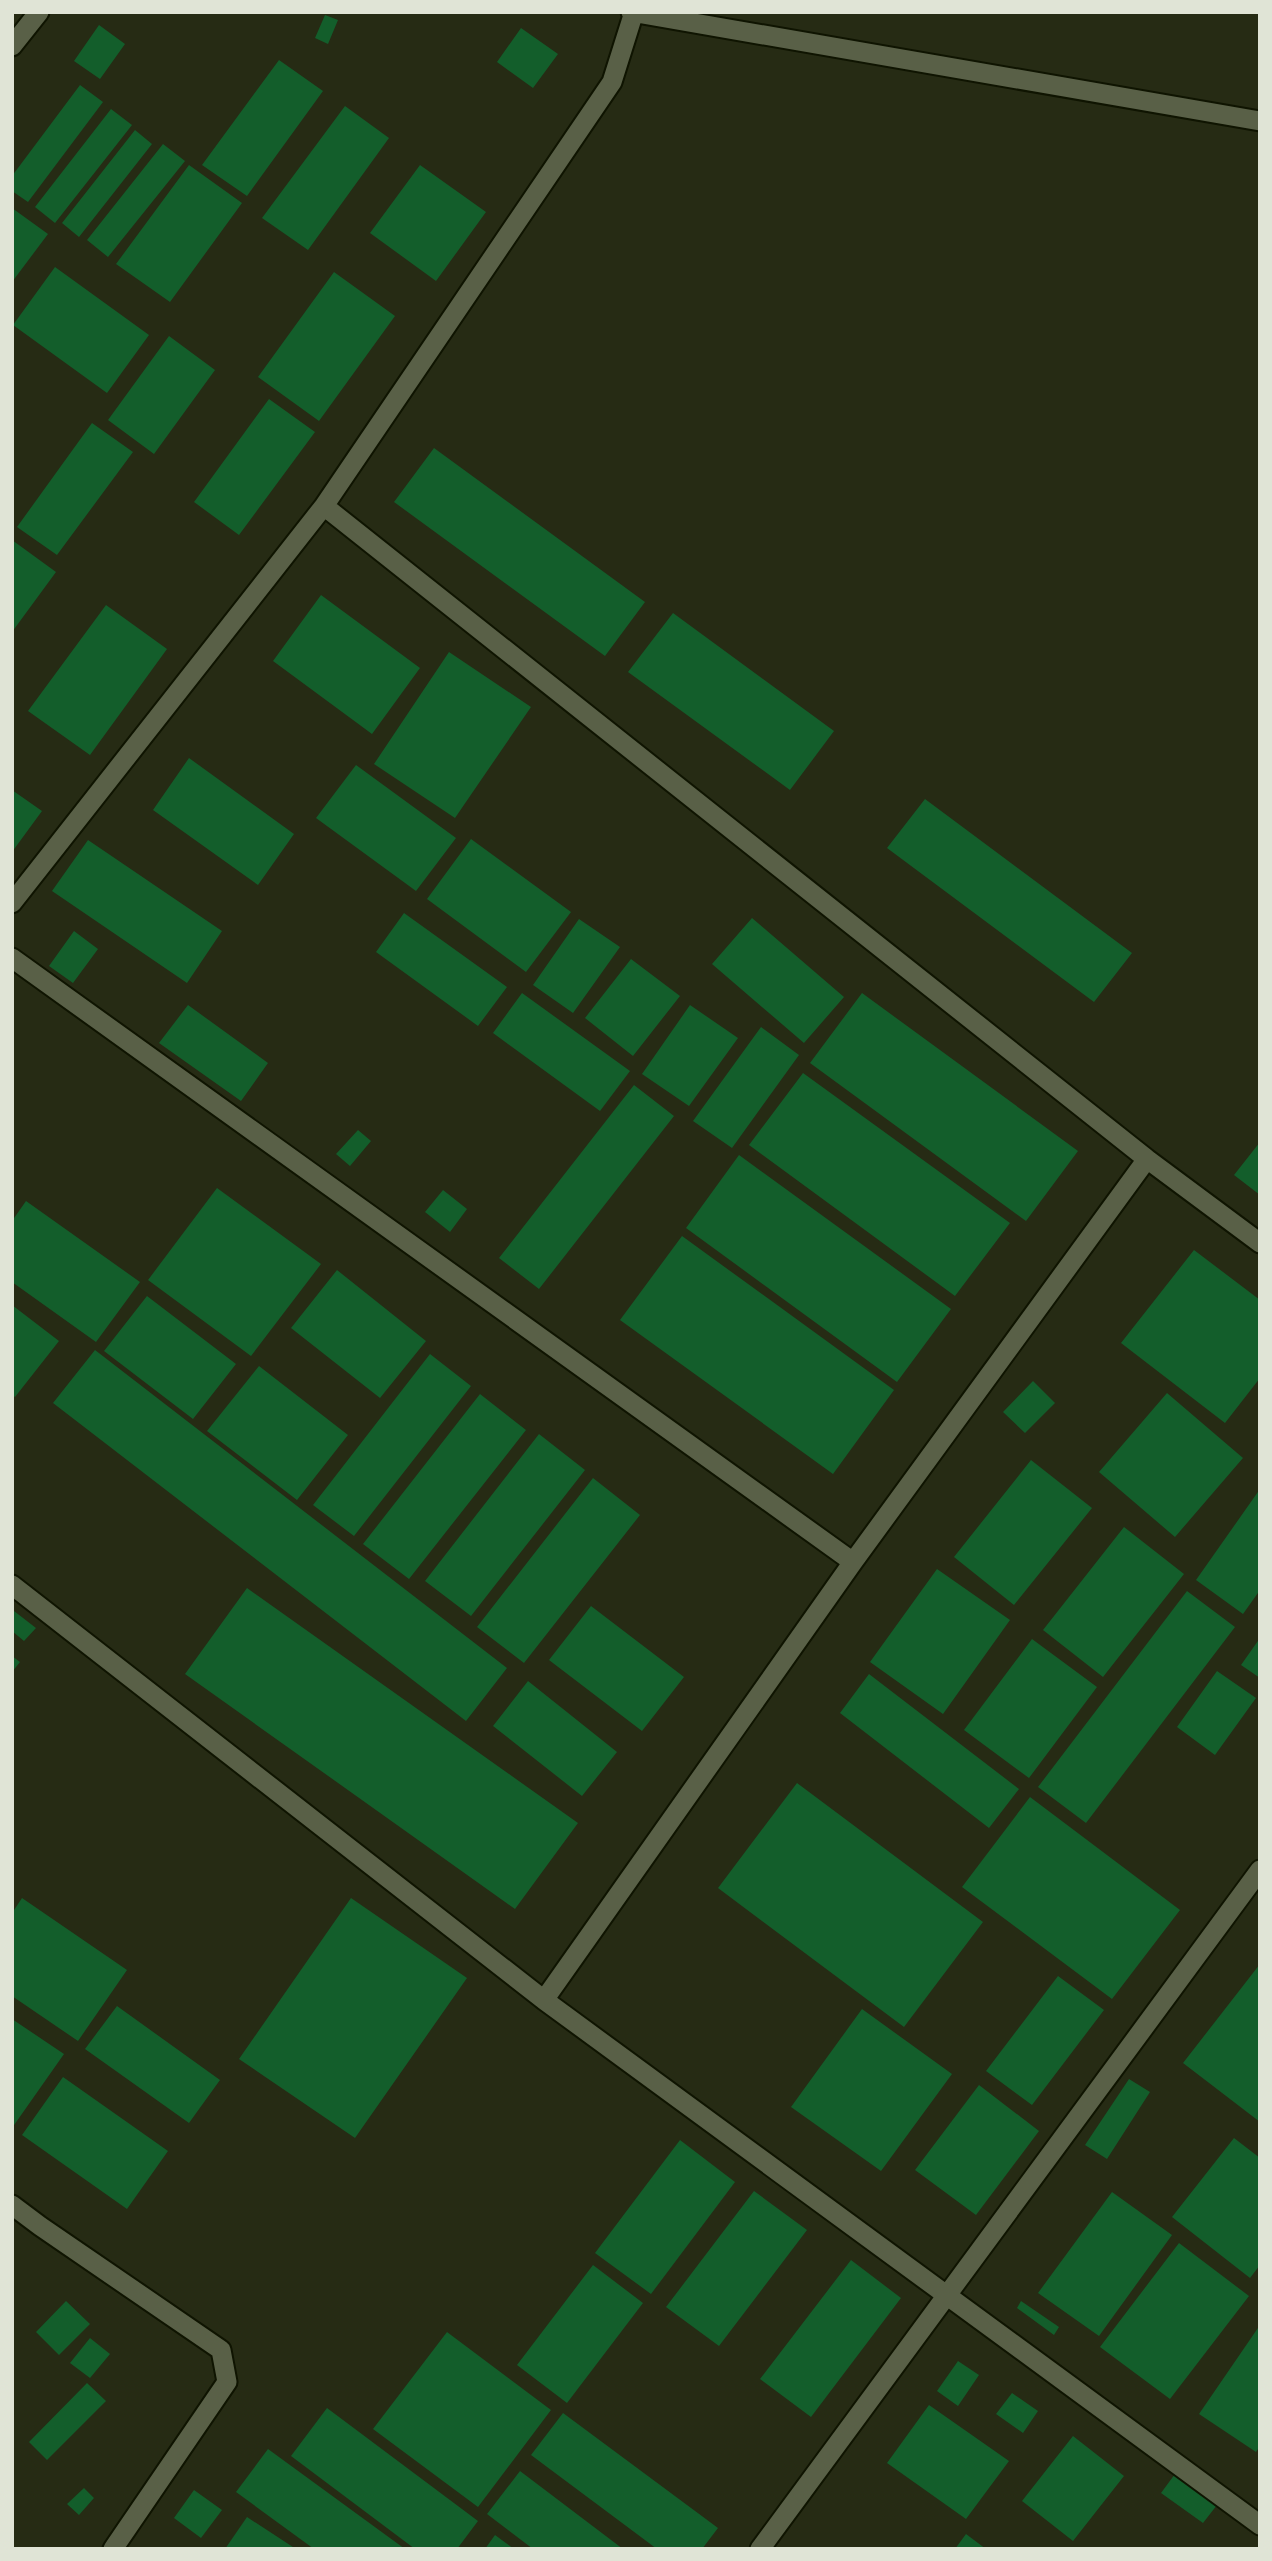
<svg xmlns="http://www.w3.org/2000/svg" width="1272" height="2561" font-family="Roboto,sans-serif">
  <style>
    .building { fill: #135e2b }
    .lines { fill: none; stroke-linecap: round; stroke-linejoin: round }
    .minor-casing { stroke: #0f1401; stroke-width: 23 }
    .tertiary-casing { stroke: #0f1401; stroke-width: 23 }
    .minor { stroke: #596047; stroke-width: 19 }
    .tertiary { stroke: #596047; stroke-width: 19 }
  </style>
  <rect width="100%" height="100%" fill="#262b14"/>
  <path class="building" d="M325 15 338 20 328 44 315 38Z
    M99 25 125 44 100 79 74 61Z
    M521 28 558 54 533 88 497 62Z
    M279 60 323 91 247 196 202 165Z
    M80 85 103 102 28 202 12 191V176Z
    M345 106 389 138 308 250 262 218Z
    M111 109 132 125 55 223 35 207Z
    M135 130 152 144 79 237 62 223Z
    M163 144 185 161 108 257 87 240Z
    M189 165 242 203 170 302 116 264Z
    M420 165 486 212 436 281 370 233Z
    M12 208 48 234 12 282Z
    M55 267 149 335 107 393 13 325Z
    M334 272 395 316 319 421 258 377Z
    M169 336 215 370 154 454 108 420Z
    M269 399 315 432 239 535 194 502Z
    M92 423 133 452 57 555 17 527Z
    M434 448 645 602 605 656 394 502Z
    M12 540 56 572 12 632Z
    M321 595 420 668 372 734 273 661Z
    M106 605 167 649 90 755 28 711Z
    M673 613 834 731 790 790 628 672Z
    M449 652 531 707 455 818 374 764Z
    M189 758 294 834 258 885 153 810Z
    M356 765 456 838 416 891 316 818Z
    M12 790 42 811 12 852Z
    M925 799 1132 953 1094 1002 887 848Z
    M471 839 571 912 526 972 427 899Z
    M88 840 222 931 187 983 52 891Z
    M404 913 507 987 478 1026 376 952Z
    M752 918 844 997 804 1043 712 964Z
    M579 919 620 947 573 1013 533 985Z
    M74 931 98 949 73 983 49 966Z
    M631 959 680 996 633 1056 585 1018Z
    M522 993 630 1071 600 1111 493 1033Z
    M862 993 1078 1151 1026 1221 810 1063Z
    M188 1005 268 1063 241 1101 159 1043Z
    M690 1005 738 1038 689 1106 642 1074Z
    M761 1027 799 1055 732 1148 693 1121Z
    M803 1073 1010 1223 955 1296 749 1145Z
    M634 1085 674 1116 539 1289 499 1258Z
    M358 1130 371 1141 350 1166 336 1154Z
    M1260 1142V1195L1234 1175Z
    M739 1155 951 1309 897 1382 686 1228Z
    M217 1188 321 1264 251 1356 148 1280Z
    M443 1190 467 1209 450 1232 425 1212Z
    M26 1201 140 1282 96 1342 12 1282V1221Z
    M682 1236 894 1390 833 1474 620 1320Z
    M1194 1250 1260 1300V1378L1225 1423 1121 1343Z
    M337 1270 426 1341 380 1398 291 1328Z
    M147 1296 236 1364 193 1419 104 1351Z
    M12 1305 59 1341 15 1397 12 1395Z
    M95 1350 507 1668 466 1721 53 1403Z
    M430 1354 471 1386 354 1536 313 1505Z
    M259 1366 348 1435 297 1500 207 1431Z
    M1033 1381 1055 1403 1025 1433 1003 1412Z
    M1167 1393 1243 1458 1175 1537 1099 1472Z
    M480 1394 526 1430 409 1579 363 1544Z
    M539 1434 585 1470 471 1616 425 1581Z
    M1031 1460 1092 1508 1014 1605 954 1557Z
    M593 1478 640 1515 524 1663 477 1627Z
    M1260 1489V1590L1243 1614 1196 1580Z
    M1124 1527 1184 1574 1103 1677 1043 1630Z
    M937 1569 1010 1620 943 1714 870 1662Z
    M247 1588 578 1823 515 1909 185 1674Z
    M1187 1591 1235 1627 1086 1823 1038 1787Z
    M591 1606 684 1677 642 1731 549 1660Z
    M14 1611 36 1628 24 1641 12 1631Z
    M1260 1638V1678L1241 1665Z
    M1032 1639 1097 1687 1029 1778 964 1730Z
    M12 1656 20 1662 12 1672Z
    M1217 1671 1256 1698 1215 1755 1177 1727Z
    M869 1674 1019 1789 989 1828 840 1713Z
    M528 1681 617 1752 582 1796 493 1726Z
    M797 1783 983 1922 904 2027 718 1888Z
    M1030 1797 1180 1910 1112 1999 962 1887Z
    M22 1898 127 1970 78 2041 12 1996V1913Z
    M351 1898 467 1978 355 2138 239 2059Z
    M1260 1964V2122L1183 2063Z
    M1058 1976 1104 2010 1032 2105 986 2071Z
    M117 2006 220 2080 189 2123 85 2049Z
    M862 2009 952 2074 881 2171 791 2107Z
    M12 2019 64 2054 12 2128Z
    M63 2077 168 2151 127 2209 22 2135Z
    M1129 2079 1150 2092 1107 2159 1085 2145Z
    M979 2085 1039 2131 976 2215 915 2170Z
    M1234 2138 1260 2158V2265L1250 2278 1172 2217Z
    M680 2140 735 2182 651 2294 595 2253Z
    M754 2191 807 2230 719 2346 666 2307Z
    M1112 2192 1172 2235 1099 2336 1038 2293Z
    M1179 2243 1249 2296 1170 2399 1100 2347Z
    M851 2260 901 2298 811 2417 760 2379Z
    M593 2265 643 2303 567 2403 517 2365Z
    M66 2301 90 2324 59 2355 36 2332Z
    M1021 2301 1059 2327 1054 2335 1017 2308Z
    M1260 2325V2446L1256 2452 1199 2414Z
    M447 2332 551 2410 478 2507 373 2429Z
    M90 2338 110 2354 90 2378 70 2363Z
    M958 2361 979 2375 958 2406 937 2391Z
    M87 2383 106 2401 47 2460 29 2442Z
    M1012 2393 1038 2411 1023 2433 996 2414Z
    M929 2405 1009 2461 966 2519 887 2463Z
    M327 2408 478 2521 457 2549H415L291 2456Z
    M563 2413 718 2528 702 2549H657L531 2455Z
    M1073 2436 1124 2476 1073 2541 1022 2501Z
    M268 2449 405 2549H314L236 2492Z
    M520 2471 623 2549H533L487 2514Z
    M1175 2474 1217 2505 1203 2523 1161 2493Z
    M84 2488 94 2498 79 2515 67 2504Z
    M194 2490 222 2510 201 2538 174 2518Z
    M247 2517 296 2549H225Z
    M966 2534 986 2549H955Z
    M495 2535 514 2549H485Z"/>
  <g class="lines">
    <defs>
      <path id="minor" d="M631 12 1260 121
        M324 506 612 82 634 12
        M12 903 324 506 1147 1159 1260 1243
        M12 958 853 1562
        M12 1585 544 2000 1260 2525
        M544 2000 853 1562 1147 1159
        M12 2205 40 2226 221 2350 227 2382 113 2549
        M760 2549 1260 1870"/>
      <path id="tertiary" d="M12 46 39 12"/>
    </defs>
    <use href="#minor" class="minor-casing"/>
    <use href="#tertiary" class="tertiary-casing"/>
    <use href="#minor" class="minor"/>
    <use href="#tertiary" class="tertiary"/>
  </g>
  <rect width="1272" height="2561" fill="none" stroke="#e0e4d6" stroke-width="28"/>
</svg>
